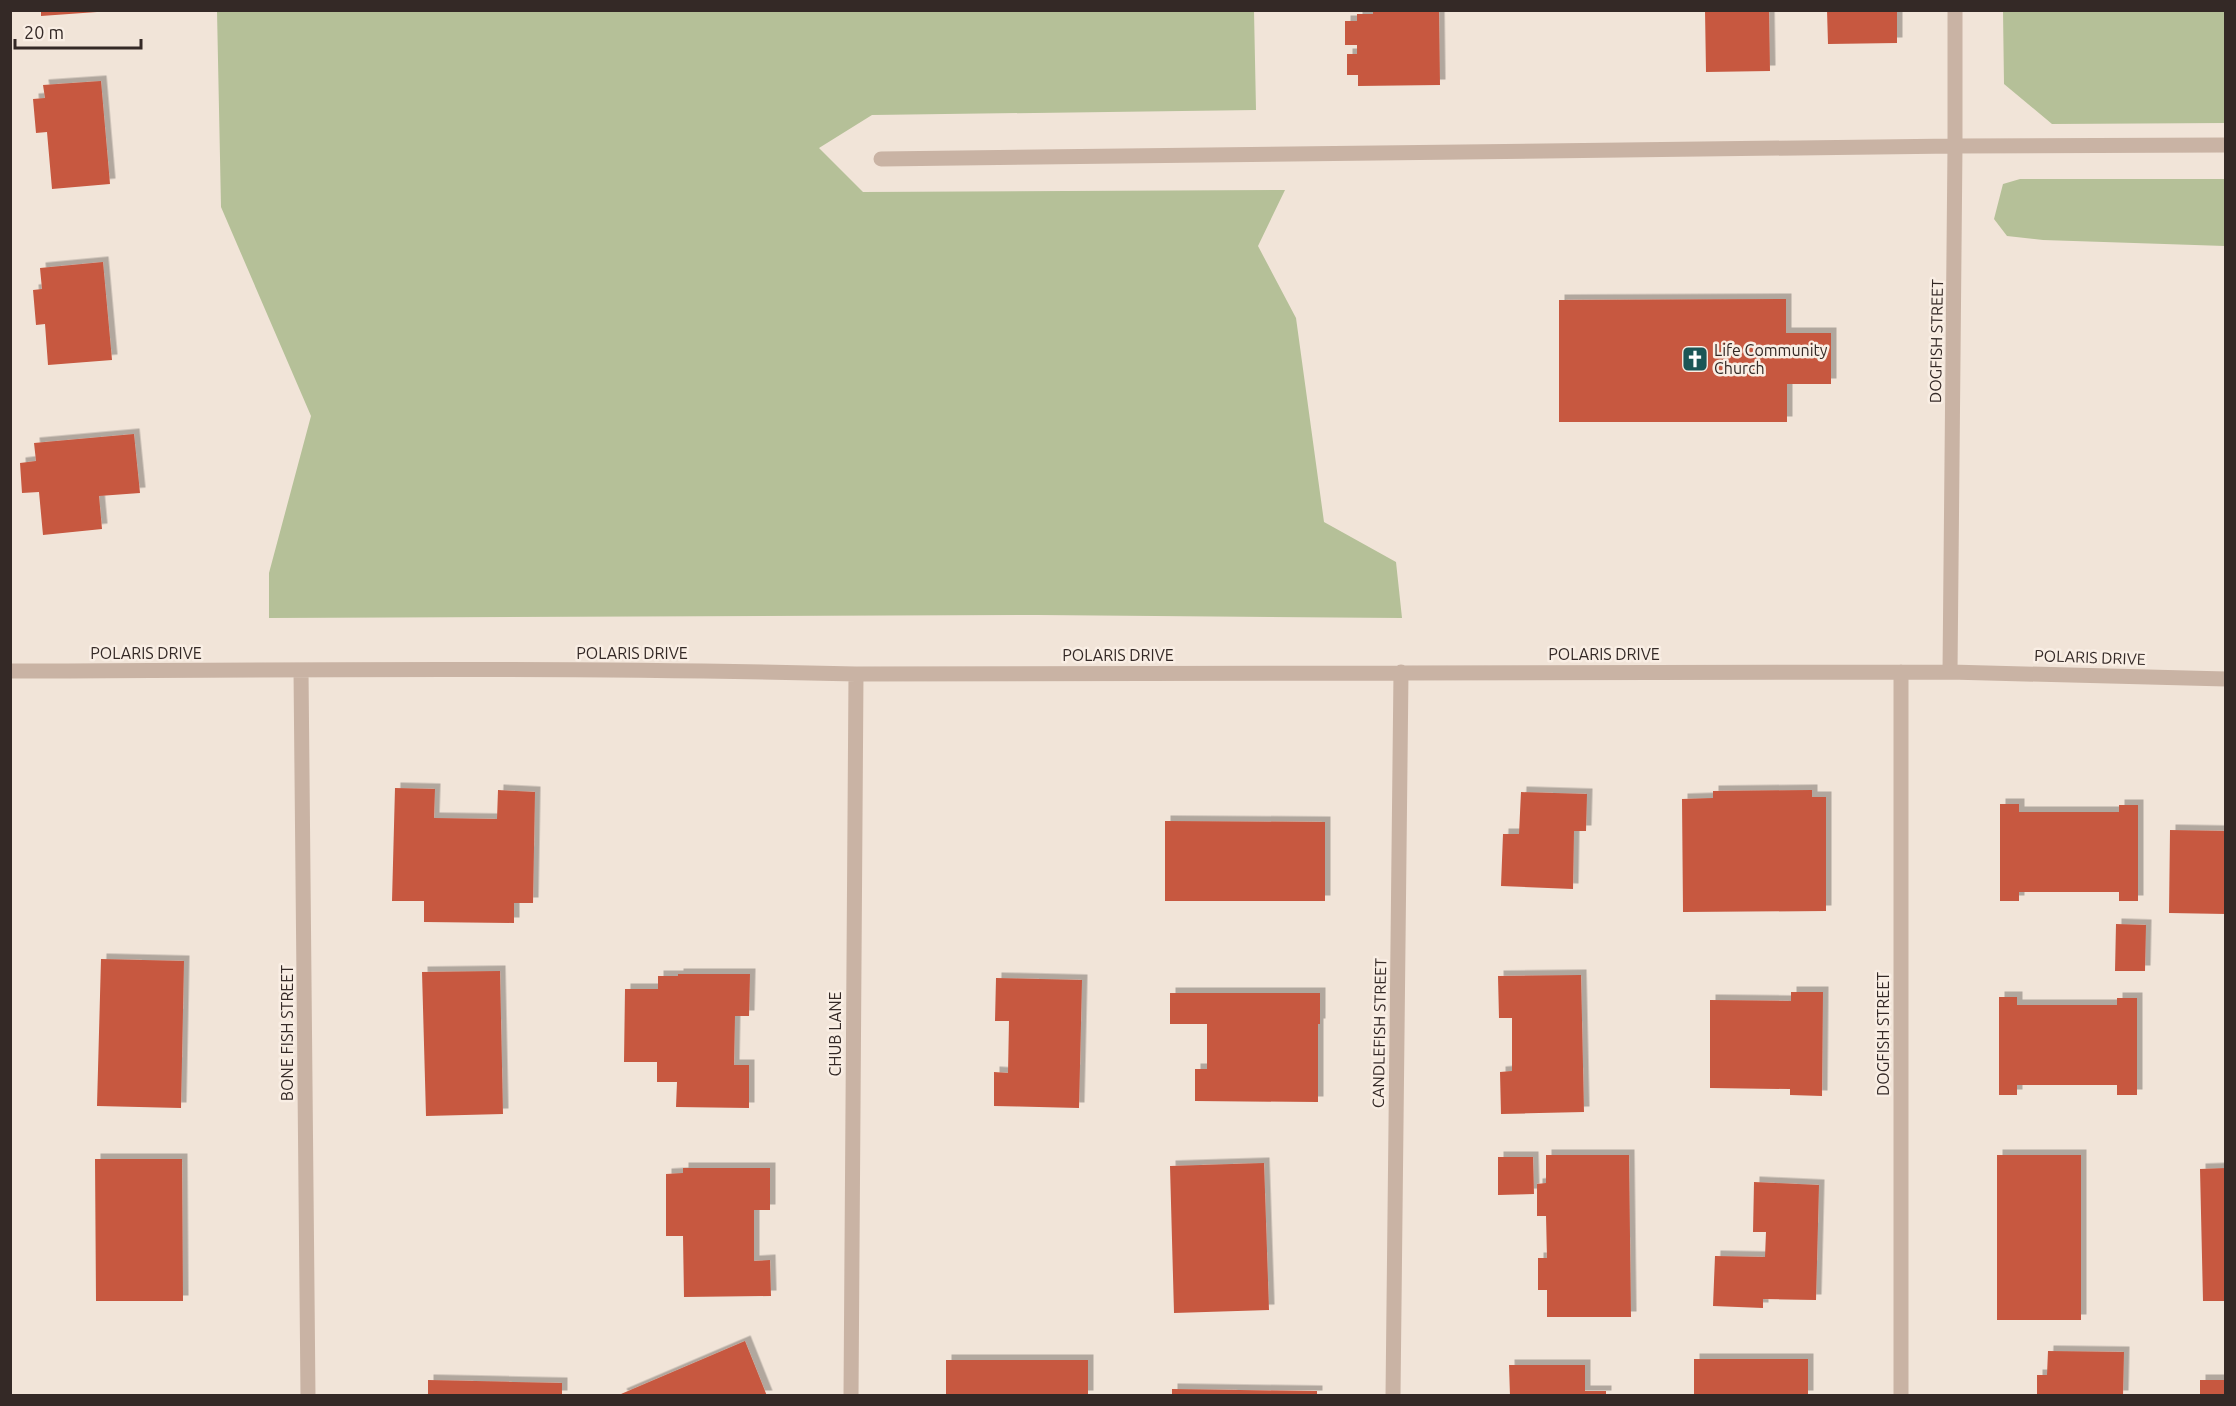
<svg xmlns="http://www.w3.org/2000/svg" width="2236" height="1406" font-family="Ubuntu,sans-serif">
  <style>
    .green { fill: #b5c098 }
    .building { fill: #c75840; filter: url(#shadow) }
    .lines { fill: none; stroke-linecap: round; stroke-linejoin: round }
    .minor { stroke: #c9b3a4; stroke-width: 15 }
    .labels { text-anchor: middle; stroke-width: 5; stroke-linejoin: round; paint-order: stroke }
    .street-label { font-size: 16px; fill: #342926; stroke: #f9eee4 }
    .poi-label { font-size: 16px; fill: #342926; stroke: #f9eee4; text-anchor: start }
  </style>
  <defs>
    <filter id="shadow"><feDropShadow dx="5.5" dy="-5.5" stdDeviation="0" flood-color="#0004"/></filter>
  </defs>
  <rect width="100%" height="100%" fill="#f1e4d8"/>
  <path class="green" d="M217 11H1254L1256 110 872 115 819 148 863 192 1285 190 1258 246 1296 318 1324 522 1396 562 1402 618 1038 615 269 618V573L311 416 221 207Z
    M2003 11H2225V123L2052 124 2004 84Z
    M2020 179H2225V246L2043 240 2007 236 1994 219 2003 184Z"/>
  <path class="building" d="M41 10H97V12L41 16Z
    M1373 10H1439L1440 85 1358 86V75H1347V54H1357V45H1345V21H1357V14H1373Z
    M1705 10H1769L1770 71 1706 72Z
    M1827 10H1897V43L1828 44Z
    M101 81 110 184 52 189 47 132 36 133 33 99 45 98 43 85Z
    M103 262 112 360 48 365 45 324 36 325 33 290 42 289 40 268Z
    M1786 299V333H1831V384H1787V422H1559V300Z
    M134 434 140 493 99 496 102 529 43 535 39 492 22 493 20 463 36 461 34 443Z
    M395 788 435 789 434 818 497 819 498 790 535 792 533 903H514V923L424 922V901H392Z
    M1812 790V797H1826V911L1683 912 1682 799 1713 798V791Z
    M1521 792 1587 794 1586 831H1574L1573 889 1501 886 1503 834H1519Z
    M2000 804H2019V812H2119V805H2138V901H2119V892H2019V901H2000Z
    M1165 821 1325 822V901H1165Z
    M2170 830 2226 831V914L2169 913Z
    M2116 924 2146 925 2145 971H2115Z
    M101 959 184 961 181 1108 97 1106Z
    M500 971 503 1114 426 1116 422 972Z
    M678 974H750L749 1016H735L734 1065H749V1108L676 1107 677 1082H657V1062H624L625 989H658V976H678Z
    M1581 975 1584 1112 1501 1114 1500 1072 1512 1071V1018H1499L1498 976Z
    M996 978 1082 980 1079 1108 994 1106V1072L1008 1073 1009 1021H995Z
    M1791 992H1823L1822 1096 1790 1095V1089L1710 1088V1000L1791 1001Z
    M1170 993H1320V1024H1318V1102L1195 1101V1069H1207V1024H1170Z
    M1999 997H2017V1005H2117V998H2137V1095H2117V1085H2017V1095H1999Z
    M1546 1155H1629L1631 1317H1547V1290H1538V1258H1547L1546 1216H1537V1184L1546 1183Z
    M1997 1155H2081V1320H1997Z
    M1498 1157H1533L1534 1194 1498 1195Z
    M95 1159H182L183 1301H96Z
    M1264 1163 1269 1310 1174 1313 1170 1166Z
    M683 1168H770V1210H754V1261L770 1260 771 1296 684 1297 683 1236H666V1174L683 1173Z
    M2226 1168V1301H2203L2200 1169Z
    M1754 1182 1819 1185 1816 1300 1763 1299V1308L1713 1306 1715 1256 1765 1257 1766 1232H1753Z
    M745 1341 767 1396H622L621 1394Z
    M2048 1351 2124 1352 2123 1396H2037V1375H2047Z
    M1694 1359H1808V1396H1694Z
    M946 1360H1088V1396H946Z
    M1509 1365H1585V1391H1606V1396H1510Z
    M428 1380 562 1383V1396H428Z
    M2200 1380H2226V1396H2200Z
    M1172 1389 1317 1391V1396H1172Z"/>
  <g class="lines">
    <path class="minor" d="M881 159 1955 146 2226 145
      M301 670 308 1396
      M10 671C292 670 574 667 856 674L1950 672 2226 679
      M1901 672V1396
      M1950 672 1955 146V10
      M851 1396 856 674
      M1393 1396 1401 672"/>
  </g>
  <defs>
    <symbol id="church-square" viewBox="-11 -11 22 22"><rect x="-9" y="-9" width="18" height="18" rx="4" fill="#1b5656" stroke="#f9eee4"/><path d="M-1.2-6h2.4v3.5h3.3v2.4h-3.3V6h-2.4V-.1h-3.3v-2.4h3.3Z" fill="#fff"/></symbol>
  </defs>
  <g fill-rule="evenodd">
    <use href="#church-square" x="1680" y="344" width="30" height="30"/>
  </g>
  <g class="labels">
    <g class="street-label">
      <text transform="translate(1936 341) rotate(-89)" y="6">DOGFISH STREET</text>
      <text x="146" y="659">POLARIS DRIVE</text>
      <text x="632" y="659">POLARIS DRIVE</text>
      <text x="1604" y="660">POLARIS DRIVE</text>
      <text x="1118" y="661">POLARIS DRIVE</text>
      <text transform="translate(2090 657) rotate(2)" y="6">POLARIS DRIVE</text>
      <text transform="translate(287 1033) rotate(-90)" y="6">BONE FISH STREET</text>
      <text transform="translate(1379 1033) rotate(-89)" y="6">CANDLEFISH STREET</text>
      <text transform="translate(835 1034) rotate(-90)" y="6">CHUB LANE</text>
      <text transform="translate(1883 1034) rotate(-90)" y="6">DOGFISH STREET</text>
    </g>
    <g class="poi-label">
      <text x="1714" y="356">Life Community<tspan x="1714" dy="18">Church</tspan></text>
    </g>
  </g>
  <rect width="2236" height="1406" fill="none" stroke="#342926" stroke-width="24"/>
  <path d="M15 39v9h126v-9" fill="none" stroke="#342926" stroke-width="3"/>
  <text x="24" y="39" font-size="18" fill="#342926" stroke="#f9eee4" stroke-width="4.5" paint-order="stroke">20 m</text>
</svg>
